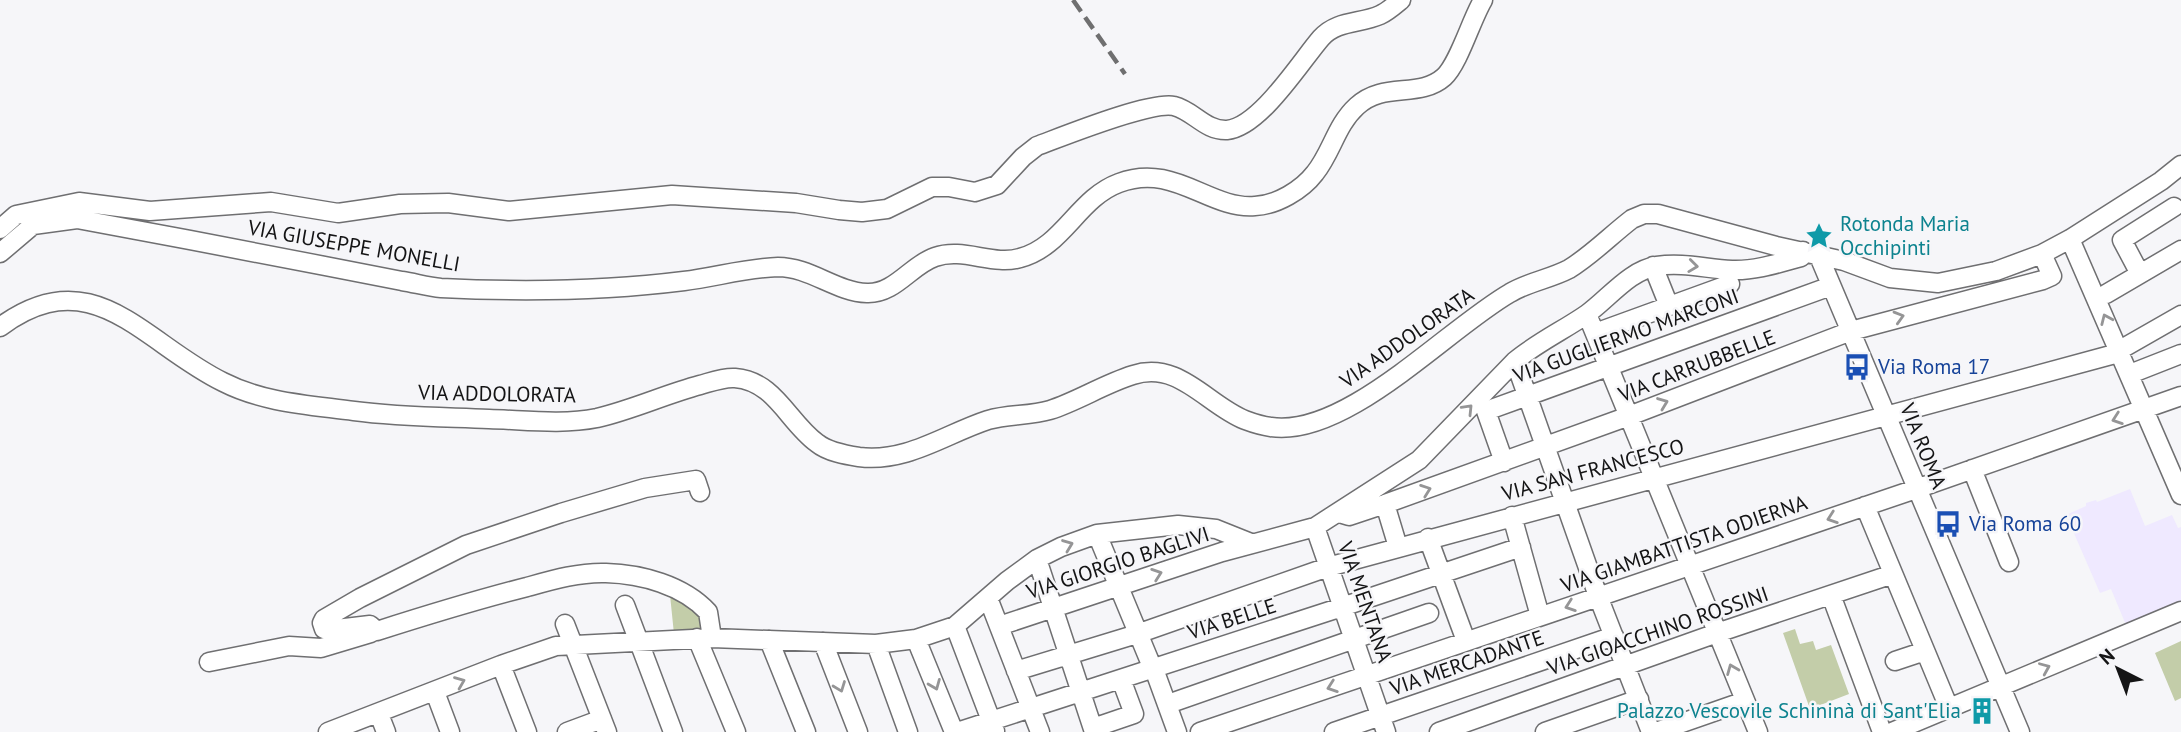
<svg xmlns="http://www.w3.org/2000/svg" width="2181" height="732" font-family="'PT Sans',sans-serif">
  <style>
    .education { fill: #efe9ff }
    .green { fill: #c3cda9 }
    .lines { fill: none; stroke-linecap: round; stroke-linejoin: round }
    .minor-casing { stroke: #6f6f71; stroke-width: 21 }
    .minor { stroke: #fff; stroke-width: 18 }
    .rail { stroke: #6f6f70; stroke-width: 4.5; stroke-dasharray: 14 7; stroke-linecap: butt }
    .oneway { stroke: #959596 }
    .labels { text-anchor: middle; stroke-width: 5; stroke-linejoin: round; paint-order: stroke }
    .culture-label { font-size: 21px; fill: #0d838f; stroke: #f6f6f9; text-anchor: start }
    .street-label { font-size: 21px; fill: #141415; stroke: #f6f6f9 }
    .transit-label { font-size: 21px; fill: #164399; stroke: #f6f6f9; text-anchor: start }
  </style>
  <rect width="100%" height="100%" fill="#f6f6f9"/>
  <path class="education" d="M2130 489 2145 526 2172 515 2178 528 2181 527V601L2126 625 2111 589 2100 593 2066 515 2086 506V503L2096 500 2097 502Z"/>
  <path class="green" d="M670 595 700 613 701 633 674 634Z
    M1795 629 1800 644 1813 641 1816 650 1831 645 1849 694 1810 709 1783 633Z
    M2181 641V698L2175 701 2155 653Z"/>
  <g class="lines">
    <defs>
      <path id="minor" d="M0 229 16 215 79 202 150 211 271 202 338 213 400 204 448 203 509 211 672 195 796 203 839 210 862 212 887 209 932 187H949L975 192 997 185 1023 157 1037 146C1064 136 1150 101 1174 106 1194 111 1205 131 1227 130 1260 127 1301 61 1321 38 1337 20 1360 24 1380 15 1387 12 1395 5 1401 0
        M2070 239 2181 495
        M0 253 33 225 77 219C160 234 242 250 325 266 350 271 376 276 402 281 415 283 428 287 441 288 522 292 604 291 684 281 716 277 746 268 778 267 810 267 836 292 867 293 895 294 911 265 935 257 963 247 993 266 1020 258 1063 247 1078 198 1119 183 1174 162 1209 210 1255 206 1277 205 1302 190 1315 173 1332 152 1336 125 1357 106 1384 81 1419 99 1444 77 1459 63 1471 20 1483 0
        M1818 254 2020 732
        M1653 266 1669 306
        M2140 274 2122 240 2174 207
        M2106 294 2181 250
        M1587 314 1758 732
        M0 327C93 258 143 343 223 382 264 403 310 405 354 411 399 417 444 417 489 419 525 420 562 425 597 418 632 410 666 394 700 385 711 382 724 377 735 378 775 381 788 422 817 443 828 452 846 455 859 457 907 463 945 434 988 420 1008 414 1030 416 1050 410 1078 401 1104 384 1133 375 1179 360 1207 405 1245 420 1253 423 1263 426 1271 427 1346 438 1447 329 1510 293 1528 282 1550 279 1569 269 1592 255 1611 235 1632 219L1644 214H1658L1776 246 1844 261 1890 278 1938 283 1996 271 2042 254 2070 239 2161 181 2181 165
        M1595 333 1730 284
        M1515 361 1598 596 1651 732
        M2130 374 2181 354
        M1504 462 1486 411 1831 286
        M1972 469 2009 562
        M700 492 696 480 645 488 561 513 466 545 360 598 324 619 322 623 324 629 328 630 370 625 377 631C427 615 476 600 527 587 552 580 579 572 606 573 641 574 683 585 708 612L712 638
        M1385 504 1398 547
        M1865 506 1949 708
        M1339 513 1349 516 1385 504 1629 416 1851 331 2043 280 2052 276 2042 254
        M1512 516 1540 616
        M1315 527 1386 732
        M1097 534 1150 662 1154 669 1177 732
        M1428 538 1466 641
        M1037 559 1094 732
        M1831 595 1882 732
        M988 598 1040 732
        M625 605 673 732
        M565 624 607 732
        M955 626 995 731
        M999 626 1222 552 1315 527 1419 460 1515 361C1538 342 1564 330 1587 314 1609 298 1630 270 1657 266 1683 262 1707 269 1732 270 1755 271 1779 263 1801 257L1803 251
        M697 638 736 732
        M916 639 954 732
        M769 640 806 732
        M823 642 858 732
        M876 644 908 732
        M1895 661 1925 651
        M209 662 289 646 321 648 371 633
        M501 665 527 732
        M1016 671 1137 634 1328 567 2111 355 2181 315
        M435 692 450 732
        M1168 704 1429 613
        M379 714 386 732
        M1093 728 1134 714 1121 679
        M328 732 501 665 556 646 712 638 876 644 916 639 955 626 1007 581 1037 559 1061 547 1097 534 1178 525 1216 529 1251 543
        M567 732 602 719
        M957 732 1342 607 1521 547
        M1200 732 1916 489 2181 396
        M1334 732 1614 636
        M1439 732 1717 633 1893 574
        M1545 732 1639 699
        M1656 732 1745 701
        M1892 732 2181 611"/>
    </defs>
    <use href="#minor" class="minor-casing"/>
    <use href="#minor" class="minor"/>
    <path class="rail" d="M1073 0 1125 74"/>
  </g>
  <defs><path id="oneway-chevron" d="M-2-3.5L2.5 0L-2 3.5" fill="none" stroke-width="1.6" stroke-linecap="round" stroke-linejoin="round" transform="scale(1.75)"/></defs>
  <g class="oneway">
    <use href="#oneway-chevron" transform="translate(1693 266) rotate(7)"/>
    <use href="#oneway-chevron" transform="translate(1899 317) rotate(-16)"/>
    <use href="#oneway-chevron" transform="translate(2106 319) rotate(-114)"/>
    <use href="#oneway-chevron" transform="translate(1663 403) rotate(-21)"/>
    <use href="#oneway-chevron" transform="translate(1468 409) rotate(-46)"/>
    <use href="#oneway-chevron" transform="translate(2117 419) rotate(161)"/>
    <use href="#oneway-chevron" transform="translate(1426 490) rotate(-20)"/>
    <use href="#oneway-chevron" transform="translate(1832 518) rotate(161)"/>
    <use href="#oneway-chevron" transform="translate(1068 545) rotate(-21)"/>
    <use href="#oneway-chevron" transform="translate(1157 574) rotate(-19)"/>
    <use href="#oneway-chevron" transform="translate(1570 606) rotate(161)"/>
    <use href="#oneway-chevron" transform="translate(2045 668) rotate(-23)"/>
    <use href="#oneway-chevron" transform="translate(1732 669) rotate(-112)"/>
    <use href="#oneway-chevron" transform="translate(460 682) rotate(-22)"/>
    <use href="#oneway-chevron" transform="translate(935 685) rotate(68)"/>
    <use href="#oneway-chevron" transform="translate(840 687) rotate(69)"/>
    <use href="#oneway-chevron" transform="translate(1332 687) rotate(161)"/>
  </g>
  <defs>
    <symbol id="sight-bare" viewBox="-9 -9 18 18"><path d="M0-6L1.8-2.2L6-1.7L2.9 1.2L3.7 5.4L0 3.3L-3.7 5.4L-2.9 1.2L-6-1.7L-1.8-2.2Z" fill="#0f9aa8" stroke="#f6f6f9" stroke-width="2.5" paint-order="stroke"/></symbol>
    <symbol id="bus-bare" viewBox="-9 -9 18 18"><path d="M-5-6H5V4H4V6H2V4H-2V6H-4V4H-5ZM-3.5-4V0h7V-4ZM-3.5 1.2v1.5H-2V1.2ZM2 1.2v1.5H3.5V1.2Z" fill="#1a4fb4" stroke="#f6f6f9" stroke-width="2.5" paint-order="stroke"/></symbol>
    <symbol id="building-bare" viewBox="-9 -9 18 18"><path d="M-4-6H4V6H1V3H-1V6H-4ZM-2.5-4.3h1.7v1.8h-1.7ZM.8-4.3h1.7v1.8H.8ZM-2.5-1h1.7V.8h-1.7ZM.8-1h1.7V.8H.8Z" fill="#0f9aa8" stroke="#f6f6f9" stroke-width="2.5" paint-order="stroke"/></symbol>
  </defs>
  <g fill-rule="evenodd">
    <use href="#sight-bare" x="1800" y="217" width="38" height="38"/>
    <use href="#bus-bare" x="1838" y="348" width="38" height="38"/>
    <use href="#bus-bare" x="1929" y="505" width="38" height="38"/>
    <use href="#building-bare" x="1963" y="692" width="38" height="38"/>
  </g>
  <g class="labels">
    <g class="culture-label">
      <text x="1840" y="231">Rotonda Maria<tspan x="1840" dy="24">Occhipinti</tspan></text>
      <text x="1961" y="718" text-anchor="end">Palazzo Vescovile Schininà di Sant'Elia</text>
    </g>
    <g class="street-label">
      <text transform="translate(354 246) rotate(10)" y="7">VIA GIUSEPPE MONELLI</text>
      <text transform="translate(1626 336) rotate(-20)" y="7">VIA GUGLIERMO MARCONI</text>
      <text transform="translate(1407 338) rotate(-35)" y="7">VIA ADDOLORATA</text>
      <text transform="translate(1697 366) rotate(-21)" y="7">VIA CARRUBBELLE</text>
      <text transform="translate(497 394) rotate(1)" y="7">VIA ADDOLORATA</text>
      <text transform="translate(1923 446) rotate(68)" y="7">VIA ROMA</text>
      <text transform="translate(1593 470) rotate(-15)" y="7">VIA SAN FRANCESCO</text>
      <text transform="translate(1684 544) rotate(-19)" y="7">VIA GIAMBATTISTA ODIERNA</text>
      <text transform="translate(1118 563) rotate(-18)" y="7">VIA GIORGIO BAGLIVI</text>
      <text transform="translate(1365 602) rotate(71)" y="7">VIA MENTANA</text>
      <text transform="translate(1232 619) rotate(-18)" y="7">VIA BELLE</text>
      <text transform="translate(1658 631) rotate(-19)" y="7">VIA GIOACCHINO ROSSINI</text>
      <text transform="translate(1467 663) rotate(-19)" y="7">VIA MERCADANTE</text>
    </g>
    <g class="transit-label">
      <text x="1878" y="374">Via Roma 17</text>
      <text x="1969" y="531">Via Roma 60</text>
    </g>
  </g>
  <g transform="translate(2118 669) rotate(318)" stroke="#f6f6f9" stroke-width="5" paint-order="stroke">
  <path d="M0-5L12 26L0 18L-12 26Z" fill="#141415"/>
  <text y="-10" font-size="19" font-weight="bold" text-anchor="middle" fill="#141415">N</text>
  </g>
</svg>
